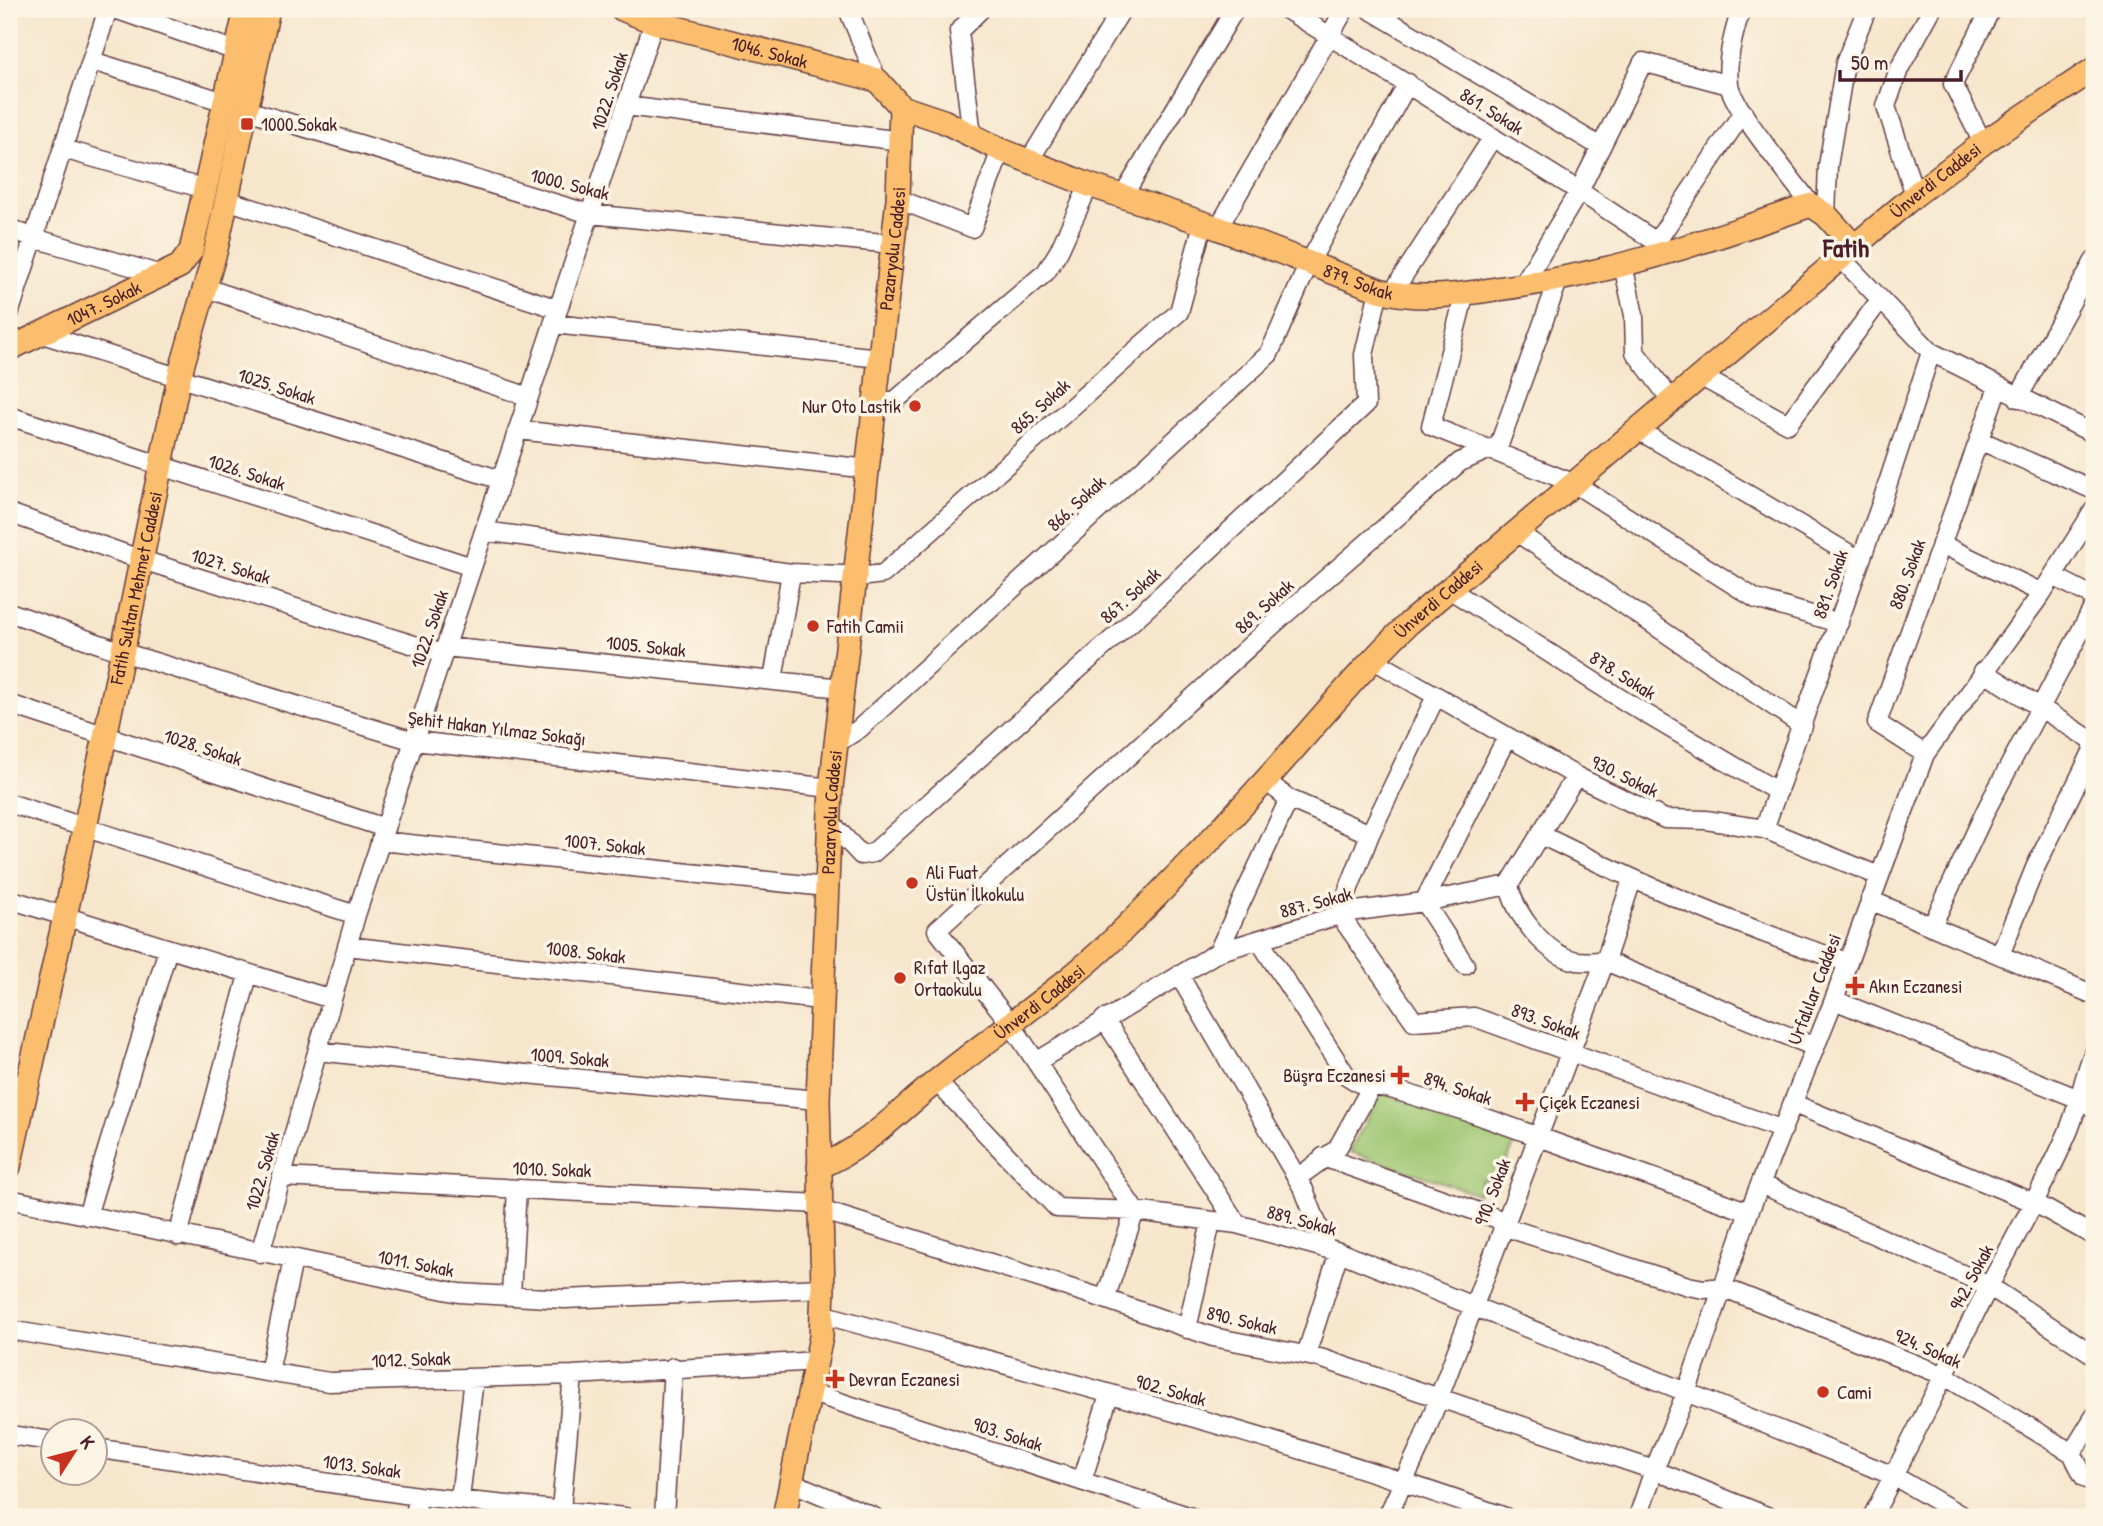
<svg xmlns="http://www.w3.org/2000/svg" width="2103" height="1526" font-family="'Patrick Hand',sans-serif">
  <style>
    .green { fill: #9fc773; stroke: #74734f; stroke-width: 2 }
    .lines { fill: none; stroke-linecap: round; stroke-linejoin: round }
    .minor-casing { stroke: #643d43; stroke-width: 21 }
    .major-casing { stroke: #643d43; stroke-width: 26 }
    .minor { stroke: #fff; stroke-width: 18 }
    .major { stroke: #fbbe6e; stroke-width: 23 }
    .poi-dot { fill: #c8321e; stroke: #fcf5e5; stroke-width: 2.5 }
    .labels { text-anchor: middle; stroke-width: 7; stroke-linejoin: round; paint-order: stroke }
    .street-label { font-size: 19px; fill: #4a1f2b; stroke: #fcf5e5 }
    .poi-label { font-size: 19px; fill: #4a1f2b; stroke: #fcf5e5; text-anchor: start }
    .district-label { font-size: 26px; font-weight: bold; fill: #4a1f2b; stroke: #fcf5e5 }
  </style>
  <rect width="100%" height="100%" fill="#fcf5e5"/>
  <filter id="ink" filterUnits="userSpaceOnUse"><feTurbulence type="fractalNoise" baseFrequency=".0143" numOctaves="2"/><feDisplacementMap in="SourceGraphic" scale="14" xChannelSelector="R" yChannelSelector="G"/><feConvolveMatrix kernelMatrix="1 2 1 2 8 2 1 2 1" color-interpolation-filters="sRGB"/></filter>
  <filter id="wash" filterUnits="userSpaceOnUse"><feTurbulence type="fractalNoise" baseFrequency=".00686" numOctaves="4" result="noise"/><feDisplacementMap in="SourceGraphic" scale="28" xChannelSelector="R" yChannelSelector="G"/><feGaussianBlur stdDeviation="1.57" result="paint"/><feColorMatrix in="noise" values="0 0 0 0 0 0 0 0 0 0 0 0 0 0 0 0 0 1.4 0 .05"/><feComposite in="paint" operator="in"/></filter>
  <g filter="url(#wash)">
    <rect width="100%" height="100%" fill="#f6e6cc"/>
    <path class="green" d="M1381 1092 1515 1142 1498 1183 1482 1179 1478 1194 1350 1152Z"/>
  </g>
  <g filter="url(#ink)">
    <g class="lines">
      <defs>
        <path id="minor" d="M115 9 236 51
          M848 9 877 80
          M1286 9 1579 191 1673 253
          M1369 9 1601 147
          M1741 9C1734 32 1726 59 1729 84 1732 108 1794 181 1811 205
          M92 61 225 102
          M626 106 901 141
          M247 110 590 214 893 244
          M972 135 959 31 981 9
          M1983 143 1953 84 1991 9
          M63 149 205 189
          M1029 161 1122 9
          M1915 195 1886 106 1899 69 1932 9
          M1123 196 1235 9
          M898 199 972 228 1001 150
          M227 200 558 309
          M1826 215 1828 166 1845 63 1867 9
          M9 228 34 238 165 276
          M1218 228 1345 9
          M1657 241 1743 112
          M1840 257 1931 352 2094 434
          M1623 265 1634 315 1635 352 1672 401
          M1522 286 1579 191 1643 62 1729 85
          M203 287 529 397
          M1392 293 1493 137
          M1465 293 1431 426 1575 484 1756 599 1839 623
          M9 314 108 9
          M553 324 880 358
          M39 333 501 480
          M1700 376 1788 424 1880 300
          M2018 398 2094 261
          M874 409 897 399 1046 272 1059 251 1089 185
          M9 416 472 567
          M518 430 869 469
          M1638 430 1860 560
          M1979 440 2094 490
          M9 513 142 560 443 654
          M484 531 791 573 867 576 883 574 1179 312 1203 224
          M1518 533 1803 726
          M1941 544 2042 593
          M2053 576 2094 597
          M1449 589 1626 702 1778 792
          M9 612 122 652 414 741 831 788
          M445 647 842 688
          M1372 659 1576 776 1665 819 1706 820 1764 829 1879 876
          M1983 671 2094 742
          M773 680 791 573
          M1436 696 1370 834 1339 914 1414 1021 1474 1017 1783 1130
          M9 704 385 828
          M834 745 859 729 1269 354 1309 263 1408 83
          M1925 754 1877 723 1998 387
          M1266 781 1289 799 1370 834
          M9 803 356 915
          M831 823 861 855 873 853 1147 608 1366 404 1364 355 1379 290
          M1764 829 1881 504 1931 352
          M1541 835C1640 884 1741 928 1847 962
          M380 841 826 887
          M1509 885C1515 914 1545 955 1577 961 1585 962 1596 961 1605 961L1815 1047
          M9 899 331 999
          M1870 900 2094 995
          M1932 926 1987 808 2094 606
          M1259 940 1346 1075 1359 1083 1391 1089 1472 1113 1749 1212
          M347 946 820 1000
          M1218 952 1289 799
          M2000 955 2035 868 2094 748
          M1465 965 1424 902 1507 737
          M1179 975 1304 1190 1324 1241 1323 1248
          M1834 1000 2079 1099 2094 1108
          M1104 1019 1237 1224
          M318 1051 526 1074 818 1100
          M1036 1062 1218 952 1349 912 1424 902 1509 885 1576 776
          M936 1081 1057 1208 1135 1211 1237 1224 1339 1252 1894 1476 1964 1517
          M9 1083 26 1086
          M1794 1104 2035 1203 2094 1236
          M1323 1157 1504 1221
          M282 1177 820 1204
          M1297 1178 1337 1149 1373 1084
          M1761 1184 1989 1286 2094 1355
          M9 1199 459 1293 564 1299 823 1288
          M821 1210 1105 1299 1213 1337 1320 1358 1654 1470 1769 1517
          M87 1216 168 949
          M1502 1226 1688 1286 1704 1289 1722 1287 1945 1376 2072 1453 2084 1477 2094 1483
          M178 1236 248 975
          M260 1253 356 915 654 22
          M511 1295 517 1189
          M1105 1299 1135 1211 1011 1024 937 930 1275 623 1460 462 1499 445 1558 281
          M822 1314C1051 1378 1281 1437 1505 1517
          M1187 1329 1211 1222
          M9 1330 329 1382 573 1375 818 1361
          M1306 1355 1339 1252
          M269 1372 293 1260
          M812 1393 1191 1517
          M9 1435 52 1441
          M94 1448 418 1496 625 1517
          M2072 1453 2094 1417
          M1082 1481 1109 1395
          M791 1482 874 1517
          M460 1499 474 1378
          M561 1510 573 1375
          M415 1517 418 1496
          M664 1517 673 1367
          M1387 1517 1422 1442 1605 961 1632 880
          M1638 1517 1654 1470 1686 1393 1749 1212 1834 1000 1925 754 2042 593 2094 510
          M1872 1517C1911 1443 1947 1368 1985 1294 2013 1240 2044 1188 2068 1132 2079 1106 2083 1078 2094 1051"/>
        <g id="major">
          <path id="s1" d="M622 9 654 22 877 80 901 107 943 121 1001 150 1089 185 1218 228 1379 290C1418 301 1457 295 1496 289 1609 275 1704 242 1811 205L1826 215 1853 245"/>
          <path id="s2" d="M9 349 180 266 191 251 246 9"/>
          <path id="s3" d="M9 1167 105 737 179 377 216 249 268 9"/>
          <path id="s4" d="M819 1167C865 1149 900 1110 938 1080 997 1032 1061 990 1116 937 1167 886 1218 833 1266 780 1314 727 1358 672 1409 623L1915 195 1983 143 2094 69"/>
          <path id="s5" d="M784 1517 821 1337 823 1288 818 1100 831 788 898 199 901 107"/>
        </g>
      </defs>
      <use href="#minor" class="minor-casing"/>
      <use href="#major" class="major-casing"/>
      <use href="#minor" class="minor"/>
      <use href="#major" class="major"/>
    </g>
  </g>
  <g class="poi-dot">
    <rect x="240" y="117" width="14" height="14" rx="3.5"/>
    <circle cx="915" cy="406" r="7"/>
    <circle cx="813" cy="626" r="7"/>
    <circle cx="912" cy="883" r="7"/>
    <circle cx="900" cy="978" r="7"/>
    <path d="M1851.5 975.5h7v7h7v7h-7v7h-7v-7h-7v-7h7z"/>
    <path d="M1396.5 1064.5h7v7h7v7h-7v7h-7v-7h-7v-7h7z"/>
    <path d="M1521.5 1091.5h7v7h7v7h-7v7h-7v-7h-7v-7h7z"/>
    <path d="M831.5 1368.5h7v7h7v7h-7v7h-7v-7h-7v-7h7z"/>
    <circle cx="1823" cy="1392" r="7"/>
  </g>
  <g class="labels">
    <g class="street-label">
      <text dy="7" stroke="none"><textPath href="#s1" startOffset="154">1046. Sokak</textPath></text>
      <text transform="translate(609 91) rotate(-72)" y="7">1022. Sokak</text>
      <text transform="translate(1492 111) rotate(32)" y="7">861. Sokak</text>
      <text dy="7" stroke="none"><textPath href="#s4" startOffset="1494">Ünverdi Caddesi</textPath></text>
      <text transform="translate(570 184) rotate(14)" y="7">1000. Sokak</text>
      <text dy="7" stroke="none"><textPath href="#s5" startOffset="1276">Pazaryolu Caddesi</textPath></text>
      <text dy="7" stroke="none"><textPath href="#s1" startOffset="791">879. Sokak</textPath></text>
      <text dy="7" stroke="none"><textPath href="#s2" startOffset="105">1047. Sokak</textPath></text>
      <text transform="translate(277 386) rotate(18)" y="7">1025. Sokak</text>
      <text transform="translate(1040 406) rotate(-42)" y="7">865. Sokak</text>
      <text transform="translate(247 472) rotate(18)" y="7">1026. Sokak</text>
      <text transform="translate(1076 503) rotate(-43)" y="7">866. Sokak</text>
      <text transform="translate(231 566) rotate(17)" y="7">1027. Sokak</text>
      <text transform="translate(1907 574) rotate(-70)" y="7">880. Sokak</text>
      <text transform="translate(1830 584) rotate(-71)" y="7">881. Sokak</text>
      <text dy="7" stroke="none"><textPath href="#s3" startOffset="593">Fatih Sultan Mehmet Caddesi</textPath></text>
      <text transform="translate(1130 595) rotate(-42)" y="7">867. Sokak</text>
      <text dy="7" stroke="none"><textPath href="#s4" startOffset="844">Ünverdi Caddesi</textPath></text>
      <text transform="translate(1264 606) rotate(-42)" y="7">869. Sokak</text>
      <text transform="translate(429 629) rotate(-71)" y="7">1022. Sokak</text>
      <text transform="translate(646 646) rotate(6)" y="7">1005. Sokak</text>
      <text transform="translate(1623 675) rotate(32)" y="7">878. Sokak</text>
      <text transform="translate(497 728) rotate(7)" y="7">Şehit Hakan Yılmaz Sokağı</text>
      <text transform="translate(203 747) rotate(18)" y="7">1028. Sokak</text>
      <text transform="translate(1625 776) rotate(26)" y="7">930. Sokak</text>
      <text dy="7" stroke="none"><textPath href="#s5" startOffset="709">Pazaryolu Caddesi</textPath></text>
      <text transform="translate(605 844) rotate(6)" y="7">1007. Sokak</text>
      <text transform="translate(1316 902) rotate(-15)" y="7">887. Sokak</text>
      <text transform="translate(586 952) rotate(7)" y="7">1008. Sokak</text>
      <text transform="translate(1814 989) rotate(-69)" y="7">Urfalılar Caddesi</text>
      <text dy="7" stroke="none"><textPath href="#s4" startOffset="276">Ünverdi Caddesi</textPath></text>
      <text transform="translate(1546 1021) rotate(20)" y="7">893. Sokak</text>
      <text transform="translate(570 1057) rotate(5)" y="7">1009. Sokak</text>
      <text transform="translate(1458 1088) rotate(18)" y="7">894. Sokak</text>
      <text transform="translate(552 1169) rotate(2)" y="7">1010. Sokak</text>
      <text transform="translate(262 1171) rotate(-74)" y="7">1022. Sokak</text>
      <text transform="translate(1492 1192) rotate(-69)" y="7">910. Sokak</text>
      <text transform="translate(1302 1220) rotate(15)" y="7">889. Sokak</text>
      <text transform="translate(416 1263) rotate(11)" y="7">1011. Sokak</text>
      <text transform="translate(1971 1277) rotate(-62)" y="7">942. Sokak</text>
      <text transform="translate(1242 1320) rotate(13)" y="7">890. Sokak</text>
      <text transform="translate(1928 1348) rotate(24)" y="7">924. Sokak</text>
      <text transform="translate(411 1359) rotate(-2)" y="7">1012. Sokak</text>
      <text transform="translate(1171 1390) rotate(16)" y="7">902. Sokak</text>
      <text transform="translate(1008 1434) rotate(18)" y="7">903. Sokak</text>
      <text transform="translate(362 1466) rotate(8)" y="7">1013. Sokak</text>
    </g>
    <g class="poi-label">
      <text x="261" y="131">1000.Sokak</text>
      <text x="901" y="413" text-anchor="end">Nur Oto Lastik</text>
      <text x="827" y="633">Fatih Camii</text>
      <text x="926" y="879">Ali Fuat<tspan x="926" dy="22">Üstün İlkokulu</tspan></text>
      <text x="914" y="974">Rıfat Ilgaz<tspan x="914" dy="22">Ortaokulu</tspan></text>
      <text x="1869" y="993">Akın Eczanesi</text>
      <text x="1386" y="1082" text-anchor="end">Büşra Eczanesi</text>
      <text x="1539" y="1109">Çiçek Eczanesi</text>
      <text x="849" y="1386">Devran Eczanesi</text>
      <text x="1837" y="1399">Cami</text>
    </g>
    <g class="district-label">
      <text x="1846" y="257">Fatih</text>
    </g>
  </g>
  <rect width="2103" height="1526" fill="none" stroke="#fcf5e5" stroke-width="35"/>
  <g transform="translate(74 1452) rotate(54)"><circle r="33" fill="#fcf5e5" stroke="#b59f9b" stroke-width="2"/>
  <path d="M0-5L12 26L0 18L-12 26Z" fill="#c8321e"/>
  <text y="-10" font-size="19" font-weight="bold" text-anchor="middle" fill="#4a1f2b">K</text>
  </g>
  <path d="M1840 70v10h121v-10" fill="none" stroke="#4a1f2b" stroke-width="3.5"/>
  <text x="1851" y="70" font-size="21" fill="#4a1f2b" stroke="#fcf5e5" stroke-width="5" paint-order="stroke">50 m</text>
</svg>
